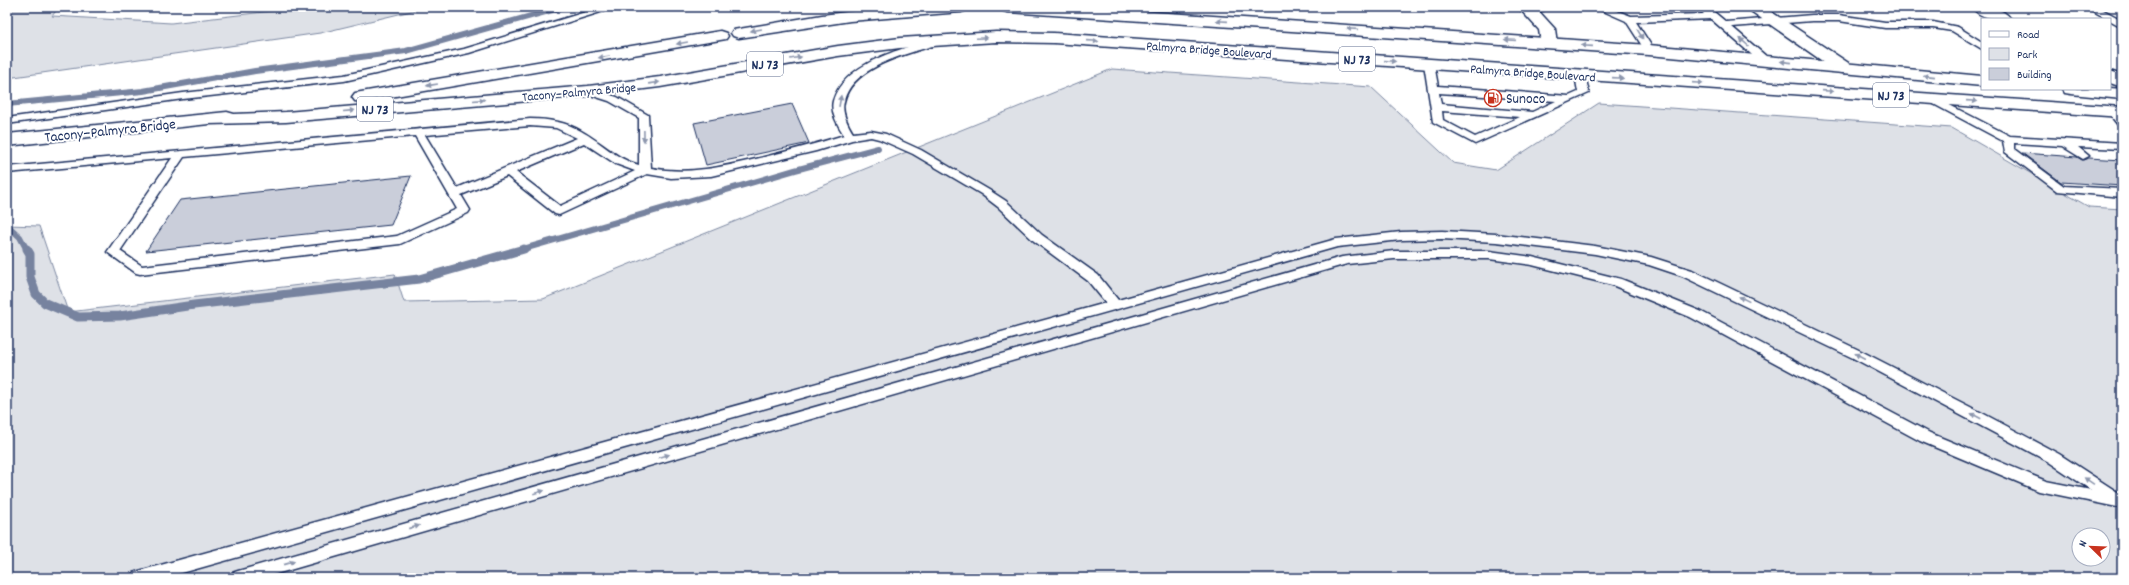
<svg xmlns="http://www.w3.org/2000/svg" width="2129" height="585" font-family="Dekko,sans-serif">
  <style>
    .green { fill: #dee1e7; stroke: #7c88a2; fill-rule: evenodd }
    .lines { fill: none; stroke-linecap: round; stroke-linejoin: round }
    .stream-far1 { stroke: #77839f; stroke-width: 6 }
    .stream { stroke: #77839f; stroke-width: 9 }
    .building { fill: #caceda; stroke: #1b2f5e }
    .service-casing { stroke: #1b2f5e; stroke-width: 3 }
    .minor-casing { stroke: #1b2f5e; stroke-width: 3 }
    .tertiary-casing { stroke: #1b2f5e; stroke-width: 3 }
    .trunk-casing { stroke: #1b2f5e; stroke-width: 3 }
    .service { fill: #fff; fill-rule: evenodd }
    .minor { fill: #fff; fill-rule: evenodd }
    .tertiary { fill: #fff; fill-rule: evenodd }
    .trunk { fill: #fff; fill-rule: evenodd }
    .oneway { fill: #8d97ae }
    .labels { text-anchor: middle; stroke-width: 4; stroke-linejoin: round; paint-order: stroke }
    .far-street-label { font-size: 13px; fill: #1b2f5e; stroke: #fff }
    .shield { fill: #fff; stroke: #5f6d8e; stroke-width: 1 }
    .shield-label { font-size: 14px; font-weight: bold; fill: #1b2f5e }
    .poi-label { font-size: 15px; fill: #1b2f5e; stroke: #fff; text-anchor: start }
    .street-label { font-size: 15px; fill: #1b2f5e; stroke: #fff }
  </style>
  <rect width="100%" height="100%" fill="#fff"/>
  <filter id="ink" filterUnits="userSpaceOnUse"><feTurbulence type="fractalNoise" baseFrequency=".025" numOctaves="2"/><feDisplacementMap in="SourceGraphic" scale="8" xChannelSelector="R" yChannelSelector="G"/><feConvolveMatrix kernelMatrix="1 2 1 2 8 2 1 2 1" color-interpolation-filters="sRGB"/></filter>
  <g filter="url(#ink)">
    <path class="green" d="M7 7H59L52 16 171 23 306 7H428L320 33 7 78Z
      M1112 69 1371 87 1453 163 1496 170 1599 103 1952 128 2089 207 2122 209V578H7V225L39 226 68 312 395 274 404 302 543 299ZM2079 535H2103V559H2079Z"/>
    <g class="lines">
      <path class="stream-far1" d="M7 104 143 91 255 71 406 51 563 7
        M7 225 20 237 27 250
        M520 250 795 170 878 148"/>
      <path class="stream" d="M27 249 30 254V277L36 294 45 303 78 317 120 316 194 305 419 279 524 249"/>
    </g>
    <path class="building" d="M792 104 809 143 706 165 694 123Z
      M2022 153 2077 157 2082 160 2089 158 2122 160V186L2061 182Z
      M411 176 391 225 146 251 180 200Z"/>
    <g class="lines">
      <defs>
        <path id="service" d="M602 7H617L469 53 344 81 183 99 7 124V118L183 93 344 75 464 49Z
          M1525 7H1549C1544 12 1528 14 1523 9Z
          M1594 7H1607L1631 16 1704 14 1697 7H1708L1726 22 1812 15H1839L1885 22H1933L1958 27 1982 42V49L1952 31 1933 28H1885L1839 21H1812L1732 27 1767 57 1768 59 1763 62 1759 61 1711 19 1636 22 1654 50 1649 53 1646 52 1626 21Z
          M2086 7H2098L2122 20V27Z
          M940 38 945 41 943 43C914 52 851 65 844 102 841 112 848 125 853 133L871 131 886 134 921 150 989 190 1006 201 1042 235 1098 275 1118 300 1336 239 1401 232 1442 231 1496 234 1595 246 1651 257 1692 270 1863 352 1984 414 2059 454 2122 495V508L2039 491 1920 441 1690 317 1612 285 1532 265 1489 259H1394L1347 264 262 578H230L232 573 238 571 1342 257 1394 251H1489L1532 257 1621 279 1700 311 1930 433 2046 481 2091 490 2049 462 1853 358 1682 276 1649 265 1595 254 1496 242 1442 239 1401 240 1337 247 164 578H131L133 573 139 571 1106 303 1088 281 1034 241 998 207 981 194 913 154 879 139 871 137 852 140 816 151 711 176 671 178 647 174 559 215 555 214 507 176 461 195 470 210 468 213 400 244 140 274 136 273 107 252 172 158 7 173V167L530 119C548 119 566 122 581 131 601 142 616 159 639 165V118L609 101 584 93 583 91 584 89 588 88 617 97 648 115 651 168C689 175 723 167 760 158 788 151 816 144 844 135 838 126 830 112 833 101 844 62 906 47 940 38ZM530 126 556 128 577 138 457 188 425 135ZM415 136 457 209 397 236 142 266 120 251 184 157ZM584 143 616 164 635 171 560 206 516 172Z
          M1429 61 1434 64 1438 86 1569 96 1578 92 1575 75 1580 72 1585 75 1589 93 1475 144 1433 122 1424 64ZM1439 93 1556 101 1532 112 1441 104ZM1442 111 1520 117 1475 137 1443 120Z
          M1930 95 2010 136 2122 143V149L2078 147 2089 156 2083 159 2062 146 2014 143V149L2064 186 2122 189V197L2057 191 2005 152 2003 141 1926 100 1925 98Z
          M2112 108 2116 109 2122 116V126L2118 125 2107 111Z"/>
        <path id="minor" d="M1745 7H1764L1850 64 1853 68 1850 72 1844 73 1838 72Z
          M1972 7C1986 7 2002 6 2011 19 1997 19 1981 20 1972 7Z
          M2110 71 2122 75V87L2110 83Z"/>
        <path id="tertiary" d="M1518 7H1535L1555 29 1557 43 1555 47H1543L1541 43 1539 30Z"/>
        <path id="trunk" d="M887 7H969L967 10 961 12 850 21 739 38 733 36 731 33 733 30 822 15Z
          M999 7H1078L1649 45 1982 76V86L1649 55 1007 12 1001 10Z
          M720 31 726 33 728 36 726 39 361 102 355 101 352 97 355 93 361 92Z
          M996 32 1054 33 2122 107V117L1054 43 996 42 900 48 838 56 660 87 588 96 286 122 209 124 7 146V134L227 112 234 114 286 112 588 86 660 77 838 46 900 38Z
          M2110 88 2122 89V99L2071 94 2065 93 2062 89Z"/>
      </defs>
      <use href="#service" class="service-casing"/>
      <use href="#minor" class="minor-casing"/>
      <use href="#tertiary" class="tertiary-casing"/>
      <use href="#trunk" class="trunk-casing"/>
      <use href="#service" class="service"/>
      <use href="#minor" class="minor"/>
      <use href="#tertiary" class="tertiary"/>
      <use href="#trunk" class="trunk"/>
    </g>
    <defs><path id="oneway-solid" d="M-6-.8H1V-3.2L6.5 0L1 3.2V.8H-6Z"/></defs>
    <g class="oneway">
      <use href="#oneway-solid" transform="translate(1222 21) rotate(-176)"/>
      <use href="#oneway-solid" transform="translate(1352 29) rotate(-176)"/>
      <use href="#oneway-solid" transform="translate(756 30) rotate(170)"/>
      <use href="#oneway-solid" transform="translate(1640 34) rotate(59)"/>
      <use href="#oneway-solid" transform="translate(982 38) rotate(-2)"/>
      <use href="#oneway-solid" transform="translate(1510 40) rotate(-176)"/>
      <use href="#oneway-solid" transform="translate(1093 41) rotate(4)"/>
      <use href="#oneway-solid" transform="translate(1744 42) rotate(-138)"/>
      <use href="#oneway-solid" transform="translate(682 43) rotate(170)"/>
      <use href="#oneway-solid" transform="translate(1587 46) rotate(-176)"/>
      <use href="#oneway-solid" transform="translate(604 57) rotate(171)"/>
      <use href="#oneway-solid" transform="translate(796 58) rotate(-10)"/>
      <use href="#oneway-solid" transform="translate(1390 61) rotate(4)"/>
      <use href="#oneway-solid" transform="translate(1786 62) rotate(-174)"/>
      <use href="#oneway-solid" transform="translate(1929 76) rotate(-174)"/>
      <use href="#oneway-solid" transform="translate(1618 78) rotate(4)"/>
      <use href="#oneway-solid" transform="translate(654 83) rotate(-8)"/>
      <use href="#oneway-solid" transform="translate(1698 83) rotate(4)"/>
      <use href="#oneway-solid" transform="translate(432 85) rotate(171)"/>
      <use href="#oneway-solid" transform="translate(1828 91) rotate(4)"/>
      <use href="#oneway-solid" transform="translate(479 100) rotate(-5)"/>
      <use href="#oneway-solid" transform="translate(840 101) rotate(-80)"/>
      <use href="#oneway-solid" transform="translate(1972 101) rotate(4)"/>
      <use href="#oneway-solid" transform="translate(349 111) rotate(-5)"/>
      <use href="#oneway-solid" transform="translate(644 136) rotate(89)"/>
      <use href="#oneway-solid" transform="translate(1744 299) rotate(-154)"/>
      <use href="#oneway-solid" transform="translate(1860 356) rotate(-153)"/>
      <use href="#oneway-solid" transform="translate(1976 416) rotate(-152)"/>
      <use href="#oneway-solid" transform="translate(664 456) rotate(-16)"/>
      <use href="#oneway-solid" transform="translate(2089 481) rotate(-146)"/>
      <use href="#oneway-solid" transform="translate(539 492) rotate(-16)"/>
      <use href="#oneway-solid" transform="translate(414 527) rotate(-16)"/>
      <use href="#oneway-solid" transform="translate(289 563) rotate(-16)"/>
    </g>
  </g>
  <defs>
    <symbol id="fuel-ring" viewBox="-11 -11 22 22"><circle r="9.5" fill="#fff" stroke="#c8321e" stroke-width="1.5"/><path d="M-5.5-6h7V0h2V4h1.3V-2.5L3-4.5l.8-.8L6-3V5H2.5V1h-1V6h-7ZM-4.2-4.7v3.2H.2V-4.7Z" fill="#c8321e"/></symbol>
  </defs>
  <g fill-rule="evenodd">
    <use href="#fuel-ring" x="1483" y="88" width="20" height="20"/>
  </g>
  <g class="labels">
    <g class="far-street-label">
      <text transform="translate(1209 49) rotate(4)" y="5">Palmyra Bridge Boulevard</text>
      <text transform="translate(1533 72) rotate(4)" y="5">Palmyra Bridge Boulevard</text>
      <text transform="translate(579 91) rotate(-5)" y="5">Tacony–Palmyra Bridge</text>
    </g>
    <g class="shield">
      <rect x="1339" y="47" width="36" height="24" rx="3"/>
      <rect x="747" y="52" width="36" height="24" rx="3"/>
      <rect x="1873" y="83" width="36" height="24" rx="3"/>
      <rect x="357" y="97" width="36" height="24" rx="3"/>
    </g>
    <g class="shield-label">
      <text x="1357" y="64">NJ 73</text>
      <text x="765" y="69">NJ 73</text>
      <text x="1891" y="100">NJ 73</text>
      <text x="375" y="114">NJ 73</text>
    </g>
    <g class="poi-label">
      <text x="1506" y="103">Sunoco</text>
    </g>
    <g class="street-label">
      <text transform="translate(110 130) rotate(-6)" y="5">Tacony–Palmyra Bridge</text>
    </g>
  </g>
  <rect width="2129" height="585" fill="none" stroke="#fff" stroke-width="24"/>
  <rect x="12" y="12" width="2105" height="561" fill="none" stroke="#1b2f5e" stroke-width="1.5" filter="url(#ink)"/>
  <rect x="1981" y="18" width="130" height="72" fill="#ffffff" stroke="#a4acbf"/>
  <rect x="1989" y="31" width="20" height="6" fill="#ffffff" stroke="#a4acbf"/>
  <text x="2017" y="38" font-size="12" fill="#1b2f5e">Road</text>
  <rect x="1989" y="48" width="20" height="12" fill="#dee1e7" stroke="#a4acbf"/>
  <text x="2017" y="58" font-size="12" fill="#1b2f5e">Park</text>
  <rect x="1989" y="68" width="20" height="12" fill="#caceda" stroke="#a4acbf"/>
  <text x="2017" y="78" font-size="12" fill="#1b2f5e">Building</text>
  <g transform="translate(2091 547) rotate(293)"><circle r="19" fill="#ffffff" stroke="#a4acbf"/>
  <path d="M0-3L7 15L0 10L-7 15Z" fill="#c8321e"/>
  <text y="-6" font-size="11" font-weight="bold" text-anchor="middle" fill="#1b2f5e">N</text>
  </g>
</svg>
